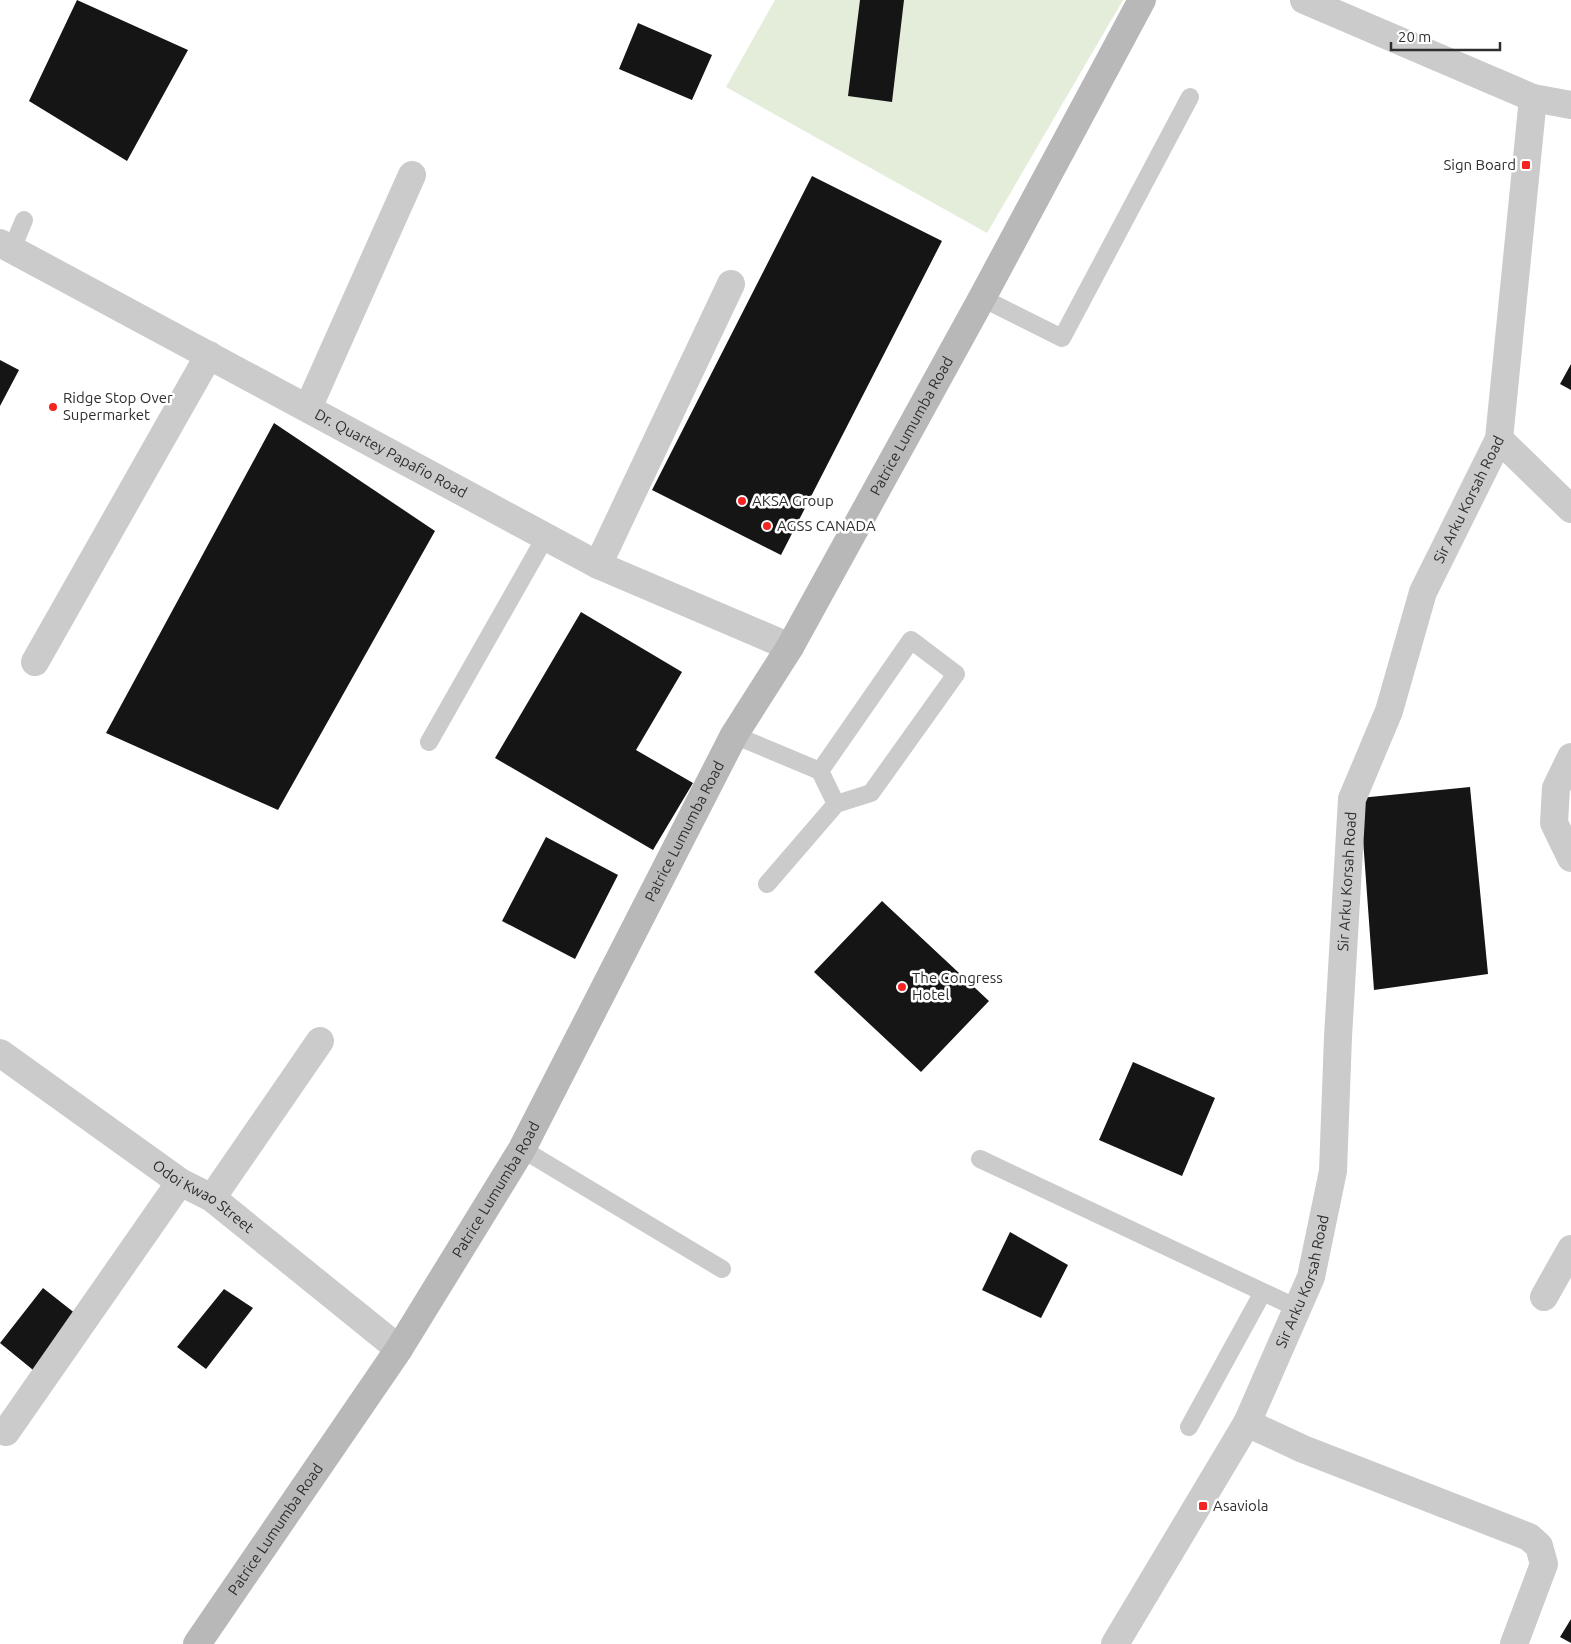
<svg xmlns="http://www.w3.org/2000/svg" width="1571" height="1644" font-family="Ubuntu,sans-serif">
  <style>
    .green { fill: #e3edda }
    .building { fill: #151515 }
    .lines { fill: none; stroke-linecap: round; stroke-linejoin: round }
    .lane { stroke: #cbcbcb; stroke-width: 18 }
    .street { stroke: #cbcbcb; stroke-width: 28 }
    .secondary { stroke: #b8b8b8; stroke-width: 28 }
    .poi-dot { fill: #f52420; stroke: #fff; stroke-width: 2 }
    .labels { text-anchor: middle; stroke-width: 5; stroke-linejoin: round; paint-order: stroke }
    .poi-label { font-size: 15px; fill: #2e2e2e; stroke: #fff; text-anchor: start }
    .street-label { font-size: 15px; fill: #2e2e2e; stroke: #fff }
  </style>
  <rect width="100%" height="100%" fill="#fff"/>
  <path class="green" d="M775 0H1123L987 233 726 87Z"/>
  <path class="building" d="M77 0 188 50 127 161 29 101Z
    M860 0H904L892 102 848 96Z
    M638 23 712 55 692 100 619 69Z
    M812 176 942 241 781 555 652 490Z
    M0 360 19 370 0 406Z
    M1571 364V390L1560 384Z
    M274 423 435 531 278 810 106 733Z
    M581 612 682 672 636 750 693 783 653 850 495 758Z
    M1470 787 1488 974 1374 990 1360 798Z
    M546 837 618 875 575 959 502 921Z
    M882 901 989 1001 921 1072 814 972Z
    M1133 1062 1215 1098 1182 1176 1099 1140Z
    M1010 1232 1068 1265 1041 1318 982 1290Z
    M43 1288 81 1318 38 1374 0 1343Z
    M224 1289 253 1308 206 1369 177 1347Z
    M1571 1619V1643L1560 1637Z"/>
  <g class="lines">
    <path class="lane" d="M12 249 24 220
      M982 298 1062 338 1190 97
      M734 735 820 771 836 804 871 793 956 674 911 640 820 771
      M429 742 546 536
      M767 884 836 804
      M522 1149 722 1269
      M980 1159 1297 1308
      M1189 1427 1263 1292"/>
    <g class="street">
      <path d="M1304 0 1533 98 1571 105"/>
      <path id="s1" d="M0 243 598 565 790 647"/>
      <path d="M308 408 412 175"/>
      <path d="M1499 439 1571 509"/>
      <path d="M598 565 731 284"/>
      <path d="M35 662 209 355"/>
      <path d="M1571 757 1556 788 1554 823 1571 858"/>
      <path id="s2" d="M0 1053 180 1182 212 1198 399 1349"/>
      <path d="M212 1198 320 1041"/>
      <path d="M1544 1297 1571 1249"/>
      <path d="M1247 1423 1303 1449 1529 1537 1539 1546 1544 1564 1514 1644"/>
      <path d="M6 1432 180 1182"/>
      <path id="s3" d="M1115 1644 1247 1423 1311 1277 1333 1171 1338 1037 1352 799 1389 711 1423 592 1499 439 1533 98"/>
    </g>
    <path class="secondary" id="s4" d="M197 1644 399 1349 522 1149 734 735 790 647 982 298 1142 0"/>
  </g>
  <g class="poi-dot">
    <rect x="1521" y="160" width="10" height="10" rx="2.5"/>
    <circle cx="53" cy="407" r="5"/>
    <circle cx="742" cy="501" r="5"/>
    <circle cx="767" cy="526" r="5"/>
    <circle cx="902" cy="987" r="5"/>
    <rect x="1198" y="1501" width="10" height="10" rx="2.5"/>
  </g>
  <g class="labels">
    <g class="poi-label">
      <text x="1516" y="170" text-anchor="end">Sign Board</text>
      <text x="63" y="403">Ridge Stop Over<tspan x="63" dy="17">Supermarket</tspan></text>
      <text x="752" y="506">AKSA Group</text>
      <text x="777" y="531">AGSS CANADA</text>
      <text x="912" y="983">The Congress<tspan x="912" dy="17">Hotel</tspan></text>
      <text x="1213" y="1511">Asaviola</text>
    </g>
    <g class="street-label">
      <text dy="5" stroke="none"><textPath href="#s4" startOffset="1414">Patrice Lumumba Road</textPath></text>
      <text dy="5" stroke="none"><textPath href="#s1" startOffset="444">Dr. Quartey Papafio Road</textPath></text>
      <text dy="5" stroke="none"><textPath href="#s3" startOffset="1220">Sir Arku Korsah Road</textPath></text>
      <text dy="5" stroke="none"><textPath href="#s4" startOffset="949">Patrice Lumumba Road</textPath></text>
      <text dy="5" stroke="none"><textPath href="#s3" startOffset="815">Sir Arku Korsah Road</textPath></text>
      <text dy="5" stroke="none"><textPath href="#s4" startOffset="544">Patrice Lumumba Road</textPath></text>
      <text dy="5" stroke="none"><textPath href="#s2" startOffset="249">Odoi Kwao Street</textPath></text>
      <text dy="5" stroke="none"><textPath href="#s3" startOffset="410">Sir Arku Korsah Road</textPath></text>
      <text dy="5" stroke="none"><textPath href="#s4" startOffset="139">Patrice Lumumba Road</textPath></text>
    </g>
  </g>
  <path d="M1391 42v8h109v-8" fill="none" stroke="#2e2e2e" stroke-width="2.5"/>
  <text x="1398" y="42" font-size="15" fill="#2e2e2e" stroke="#ffffff" stroke-width="4" paint-order="stroke">20 m</text>
</svg>
